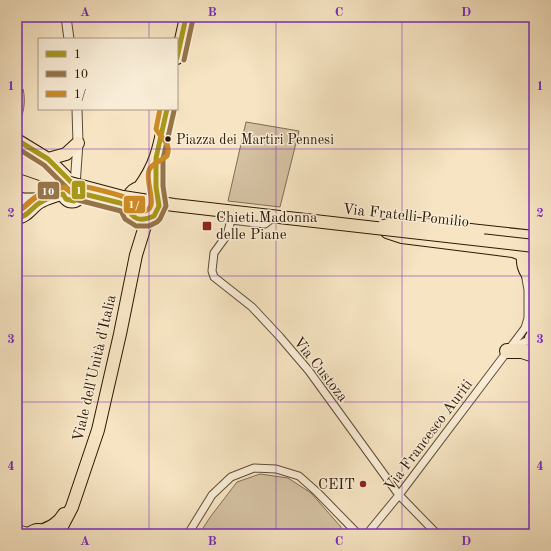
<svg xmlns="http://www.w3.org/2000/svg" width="551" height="551" font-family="'Old Standard TT',serif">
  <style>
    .green { fill: #d4c1a2; stroke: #806d54 }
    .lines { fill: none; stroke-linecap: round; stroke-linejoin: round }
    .minor-casing { stroke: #5e4c34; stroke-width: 9 }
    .tertiary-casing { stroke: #5e4c34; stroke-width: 11 }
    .secondary-casing { stroke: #2c1905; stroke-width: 13 }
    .primary-casing { stroke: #2c1905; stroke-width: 14 }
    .motorway-casing { stroke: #2c1905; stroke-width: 16 }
    .minor { stroke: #f9edd7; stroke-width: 7 }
    .tertiary { stroke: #f9edd7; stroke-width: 9 }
    .secondary { stroke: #f9edd7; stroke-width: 11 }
    .primary { stroke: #f6e4c2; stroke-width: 12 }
    .motorway { stroke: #f6e4c2; stroke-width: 14 }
    .primary-bridge-casing { stroke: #2c1905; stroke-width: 14; stroke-linecap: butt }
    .primary-bridge { stroke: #f6e4c2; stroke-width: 12 }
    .bus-1-casing { stroke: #f9edd7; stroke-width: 8 }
    .bus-2-casing { stroke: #f9edd7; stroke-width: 8 }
    .bus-3-casing { stroke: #f9edd7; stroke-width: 8 }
    .bus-1 { stroke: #a7971b; stroke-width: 5 }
    .bus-2 { stroke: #977348; stroke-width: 5 }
    .bus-3 { stroke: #cc8a25; stroke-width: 5 }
    .grid { fill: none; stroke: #7b2cbf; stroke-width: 1; stroke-opacity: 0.55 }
    .bus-dot { fill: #2c1905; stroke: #f9edd7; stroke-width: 1.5 }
    .poi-dot { fill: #8f2418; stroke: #f9edd7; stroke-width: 1.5 }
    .labels { text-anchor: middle; stroke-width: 3; stroke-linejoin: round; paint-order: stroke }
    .bus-label { font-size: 14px; fill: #2c1905; stroke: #f9edd7; text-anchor: start }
    .street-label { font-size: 15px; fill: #2c1905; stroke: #f9edd7 }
    .poi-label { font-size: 15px; fill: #2c1905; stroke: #f9edd7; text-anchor: start }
    .line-badge { stroke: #f9edd7; stroke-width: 1.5 }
    .badge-label { font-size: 11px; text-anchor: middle; font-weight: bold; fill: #fff }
    .neatline { fill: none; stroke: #7b2cbf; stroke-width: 1.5 }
    .grid-label { font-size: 13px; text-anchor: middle; font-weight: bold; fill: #7b2cbf }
  </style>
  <rect width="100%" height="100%" fill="#f6e4c2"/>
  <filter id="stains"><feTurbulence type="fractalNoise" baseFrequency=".005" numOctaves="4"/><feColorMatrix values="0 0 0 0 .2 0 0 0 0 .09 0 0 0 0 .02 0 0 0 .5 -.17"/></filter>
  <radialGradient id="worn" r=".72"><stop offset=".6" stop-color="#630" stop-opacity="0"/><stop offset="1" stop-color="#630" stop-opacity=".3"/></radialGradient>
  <path class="green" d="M23 89C26 101 24 115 17 125V110Z
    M246 122 299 131 280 207 228 201Z
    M260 474 288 478 311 493 341 527 340 534H199L211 516 237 482Z"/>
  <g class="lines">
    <defs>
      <path id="minor" d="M275 216 265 224 231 220 227 235 214 253 212 271 214 277 252 307 280 337 309 371 399 495 437 534
        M525 273 528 290V318L532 338
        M513 348 532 338
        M17 529 31 532
        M188 534 212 495 231 477 254 468 276 469 299 476 317 492 358 534
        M367 534 399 495 525 328 528 318"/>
      <path id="tertiary" d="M66 17 69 39
        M75 185 78 143 77 109"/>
      <path id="secondary" d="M63 193a9 9 0 1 1 18 0a9 9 0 1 1-18 0Z
        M80 193 120 203 127 206
        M17 198 24 199H45
        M17 218C27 218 33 206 41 202 48 198 56 196 63 194"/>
      <path id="primary" d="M177 58 186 17
        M17 140 48 159 73 184
        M17 151 59 180
        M156 158C156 168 155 179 156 189 157 195 160 201 159 207 158 212 154 216 149 218 145 220 139 220 134 217 114 204 138 173 157 195
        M48 159 66 154 78 143
        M17 166 46 176
        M139 188C159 161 160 141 167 109
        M479 231 534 237
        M387 232 402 237 513 251 523 255
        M525 249C520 262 524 273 534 281
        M41 531C51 527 59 523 64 514
        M29 534C35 529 41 529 47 534
        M58 534 72 507 98 430 120 334 136 255 145 226 151 218"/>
      <path id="motorway" d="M532 338 534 343
        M507 351H522L534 355"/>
    </defs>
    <use href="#minor" class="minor-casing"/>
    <use href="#tertiary" class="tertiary-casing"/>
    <use href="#secondary" class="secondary-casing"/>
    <use href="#primary" class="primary-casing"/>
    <use href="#motorway" class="motorway-casing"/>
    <use href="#minor" class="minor"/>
    <use href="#tertiary" class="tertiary"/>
    <use href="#secondary" class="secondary"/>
    <use href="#primary" class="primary"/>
    <use href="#motorway" class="motorway"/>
    <defs>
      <path id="primary-bridge" d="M59 180 123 197 174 205 534 246
        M383 226 401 222 479 231"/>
    </defs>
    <use href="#primary-bridge" class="primary-bridge-casing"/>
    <use href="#primary-bridge" class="primary-bridge"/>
    <defs>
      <path id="bus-1" d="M177 58 186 17
        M17 140 48 159 73 184 77 186 80 193 78 198 74 201 66 199 63 194C55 196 46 198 38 204 31 209 27 217 17 218
        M80 193 120 203 127 206C132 220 140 222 154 216L159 206 156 187V158L167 109"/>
      <path id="bus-2" d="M184 60 193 19
        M17 148 44 165 72 193 64 187C53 188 41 193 33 199 27 203 24 209 17 211
        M78 200 121 211 125 219 136 226H149L157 222 160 219 166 206 163 186V159L174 111"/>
      <path id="bus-3" d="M17 211 23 208 37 196 53 190 65 187 72 193 75 188 80 186C89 187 127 196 132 201 135 204 135 209 139 212 163 212 144 185 149 170 151 164 162 160 167 156 172 143 161 139 156 129L160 109"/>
    </defs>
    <use href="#bus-1" class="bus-1-casing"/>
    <use href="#bus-2" class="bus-2-casing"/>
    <use href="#bus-3" class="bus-3-casing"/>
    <use href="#bus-1" class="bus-1"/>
    <use href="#bus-2" class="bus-2"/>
    <use href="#bus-3" class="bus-3"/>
  </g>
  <path class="grid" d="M149 17V39M276 17V534M402 17V534M149 109V534M17 149H534M17 276H534M17 402H534"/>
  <circle class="bus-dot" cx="168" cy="139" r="3.5"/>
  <g class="poi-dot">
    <rect x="202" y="221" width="10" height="10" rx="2"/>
    <circle cx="363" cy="484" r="4"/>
  </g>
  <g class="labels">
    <g class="bus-label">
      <text x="176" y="144">Piazza dei Martiri Pennesi</text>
    </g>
    <g class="street-label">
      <text transform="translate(406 215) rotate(6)" y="5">Via Fratelli Pomilio</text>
      <text transform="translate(94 368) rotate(-77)" y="5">Viale dell'Unità d'Italia</text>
      <text transform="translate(321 369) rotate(52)" y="5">Via Custoza</text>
      <text transform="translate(428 435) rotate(-53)" y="5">Via Francesco Auriti</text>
    </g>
    <g class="poi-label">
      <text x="216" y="222">Chieti Madonna<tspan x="216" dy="17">delle Piane</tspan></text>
      <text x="355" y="489" text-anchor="end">CEIT</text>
    </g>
  </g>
  <g class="line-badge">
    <rect x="71" y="180" width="15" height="20" rx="4" fill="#a7971b"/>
    <rect x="37" y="181" width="23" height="19" rx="4" fill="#977348"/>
    <rect x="123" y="195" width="23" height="19" rx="4" fill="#cc8a25"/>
  </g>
  <g class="badge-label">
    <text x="79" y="194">1</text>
    <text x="48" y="195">10</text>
    <text x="134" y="208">1/</text>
  </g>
  <rect width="551" height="551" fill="none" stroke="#f6e4c2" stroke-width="44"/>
  <rect x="38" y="38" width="140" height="72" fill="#f9edd7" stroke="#a79883"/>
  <rect x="46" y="51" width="20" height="6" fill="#a7971b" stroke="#a79883"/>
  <text x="74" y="58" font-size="12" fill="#2c1905">1</text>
  <rect x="46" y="71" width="20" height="6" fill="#977348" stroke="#a79883"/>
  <text x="74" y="78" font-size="12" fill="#2c1905">10</text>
  <rect x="46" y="91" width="20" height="6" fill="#cc8a25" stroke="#a79883"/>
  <text x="74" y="98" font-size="12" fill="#2c1905">1/</text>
  <rect x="22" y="22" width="507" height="507" class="neatline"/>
  <g class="grid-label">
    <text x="85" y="16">A</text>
    <text x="212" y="16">B</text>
    <text x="339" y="16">C</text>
    <text x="466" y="16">D</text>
    <text x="11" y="90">1</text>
    <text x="540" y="90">1</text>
    <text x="11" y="217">2</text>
    <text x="540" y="217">2</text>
    <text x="11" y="343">3</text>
    <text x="540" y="343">3</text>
    <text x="11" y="470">4</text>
    <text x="540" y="470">4</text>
    <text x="85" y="545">A</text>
    <text x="212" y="545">B</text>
    <text x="339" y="545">C</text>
    <text x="466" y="545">D</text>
  </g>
  <rect width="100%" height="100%" filter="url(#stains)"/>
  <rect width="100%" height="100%" fill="url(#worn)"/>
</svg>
